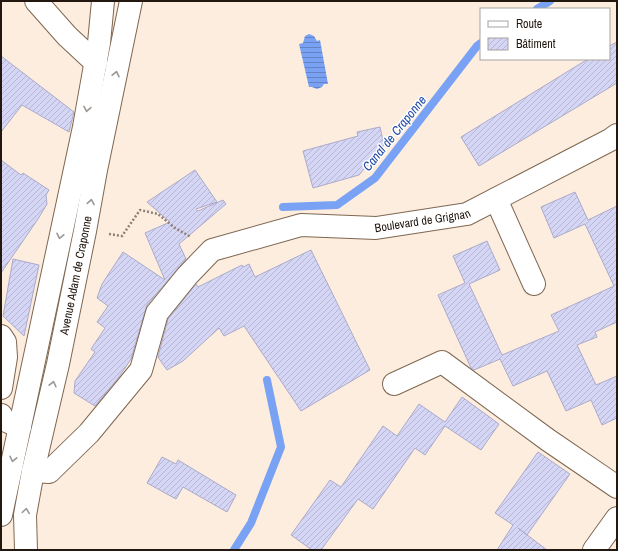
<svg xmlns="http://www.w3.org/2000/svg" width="618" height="551" font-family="'Archivo Narrow',sans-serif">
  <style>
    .water { fill: url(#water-rules) }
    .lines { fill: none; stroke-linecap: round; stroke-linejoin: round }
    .stream { stroke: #79a2f4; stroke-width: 8 }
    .building { fill: url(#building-hatch); stroke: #abaac9 }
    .street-casing { stroke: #7e6751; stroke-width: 24 }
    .secondary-casing { stroke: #7e6751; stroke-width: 24 }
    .path { stroke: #8c7f75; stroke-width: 2.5; stroke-dasharray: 2 2; stroke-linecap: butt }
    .street { stroke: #fff; stroke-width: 22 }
    .secondary { stroke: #fff; stroke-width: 22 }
    .oneway { stroke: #9c9793 }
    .labels { text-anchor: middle; stroke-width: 3; stroke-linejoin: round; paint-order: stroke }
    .street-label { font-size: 12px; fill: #221810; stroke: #fff }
    .water-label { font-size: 13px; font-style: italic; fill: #2049a7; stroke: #fff }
  </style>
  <defs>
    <pattern id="water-rules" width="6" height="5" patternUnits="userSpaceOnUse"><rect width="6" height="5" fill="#79a2f4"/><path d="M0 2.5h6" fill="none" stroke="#6383c4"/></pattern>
    <pattern id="building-hatch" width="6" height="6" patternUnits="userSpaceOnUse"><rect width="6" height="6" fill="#d5d5f5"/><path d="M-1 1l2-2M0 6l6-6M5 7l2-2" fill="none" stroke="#b7b6d1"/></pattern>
  </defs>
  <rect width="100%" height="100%" fill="#fdeddf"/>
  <path class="water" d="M309 34 314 36 317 41 320 40 328 84H324L322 87 317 89 312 87H309L299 44 303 43 305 36Z"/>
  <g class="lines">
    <path class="stream" d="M537 9 550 1
      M283 207 337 205 375 178 477 46 481 43
      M234 550 251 523 281 447 267 380"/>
  </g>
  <path class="building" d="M617 42V83L479 166 461 137 588 59H609V46Z
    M1 56 74 112 69 132 22 105 1 132Z
    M380 127 384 145 359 175 313 188 303 151 358 136 357 132Z
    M1 160 21 175 23 173 49 190 46 195 47 204 38 219 1 273Z
    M195 170 217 202 196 209 198 211 223 200 226 204 179 244 186 259 147 305 131 359 119 377 95 406 74 393 75 381 95 352 91 349 105 328 97 322 108 306 97 298 102 284 123 252 165 280 145 233 170 222 147 202Z
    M575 192 588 220 617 206V322L595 332 597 337 577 345 596 385 617 376V418L602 425 591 400 566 411 547 371 513 386 500 359 474 370 471 368 438 295 465 283 453 256 487 241 500 270 469 284 502 355 559 331 551 315 614 286 585 224 554 238 541 207Z
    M311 250 370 370 301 411 244 326 224 336 219 328 183 361 167 370 162 363 158 357 168 319 196 284 198 287 242 265 243 267 249 264 255 277Z
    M13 259 39 265 24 336 3 316Z
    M462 397 499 424 481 450 445 426 425 455 415 448 373 509 358 499 321 550H312L291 535 330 480 341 487 383 426 397 436 419 404 445 422Z
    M538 452 570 474 527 535 518 528 547 550H497L513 525 495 513Z
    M162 457 176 464 178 460 236 495 227 512 183 487 176 499 147 483Z"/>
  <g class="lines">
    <defs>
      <g id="street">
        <path d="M496 199 534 284"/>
        <path d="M1 336 5 342 6 357 1 388"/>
        <path d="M394 384 442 362 548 440 617 487"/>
        <path d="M1 415 4 420 20 427"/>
        <path id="s1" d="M33 471 49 472 89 433 141 370 157 313 187 276 212 250 301 225 376 228 467 214 610 140 617 135"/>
        <path d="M594 550 617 518"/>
      </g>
      <g id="secondary">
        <path d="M36 1 67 36 96 63"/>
        <path d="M1 515 84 127 99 43 103 1"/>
        <path id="s2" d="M26 550 25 515 33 471 58 364 85 231 96 170 131 1"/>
      </g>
    </defs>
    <use href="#street" class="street-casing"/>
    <use href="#secondary" class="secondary-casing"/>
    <path class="path" d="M109 234 122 236 140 210 158 214 175 228 191 237"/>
    <use href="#street" class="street"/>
    <use href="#secondary" class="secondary"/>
  </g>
  <defs><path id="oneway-chevron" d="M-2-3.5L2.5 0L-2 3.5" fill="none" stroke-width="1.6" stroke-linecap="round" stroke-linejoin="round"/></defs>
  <g class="oneway">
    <use href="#oneway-chevron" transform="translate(116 74) rotate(-78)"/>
    <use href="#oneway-chevron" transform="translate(87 109) rotate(100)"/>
    <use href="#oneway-chevron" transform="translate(91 202) rotate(-80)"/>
    <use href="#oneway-chevron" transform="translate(60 236) rotate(102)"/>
    <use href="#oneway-chevron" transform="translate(53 384) rotate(-77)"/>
    <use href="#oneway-chevron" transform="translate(13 459) rotate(102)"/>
    <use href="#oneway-chevron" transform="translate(26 511) rotate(-82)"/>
  </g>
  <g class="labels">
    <g class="street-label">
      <text dy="4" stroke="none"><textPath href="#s1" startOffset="511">Boulevard de Grignan</textPath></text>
      <text dy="4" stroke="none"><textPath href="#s2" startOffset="280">Avenue Adam de Craponne</textPath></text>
    </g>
    <g class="water-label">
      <text transform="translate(394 133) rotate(-51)" y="5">Canal de Craponne</text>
    </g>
  </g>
  <rect width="618" height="551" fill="none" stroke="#221810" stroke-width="4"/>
  <rect x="480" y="8" width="130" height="52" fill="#ffffff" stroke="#a7a39f"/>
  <rect x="488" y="21" width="20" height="6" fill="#ffffff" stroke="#a7a39f"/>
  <text x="516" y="28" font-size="12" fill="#221810">Route</text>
  <rect x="488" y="38" width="20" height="12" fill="url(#building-hatch)" stroke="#a7a39f"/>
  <text x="516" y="48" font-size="12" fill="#221810">Bâtiment</text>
</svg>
